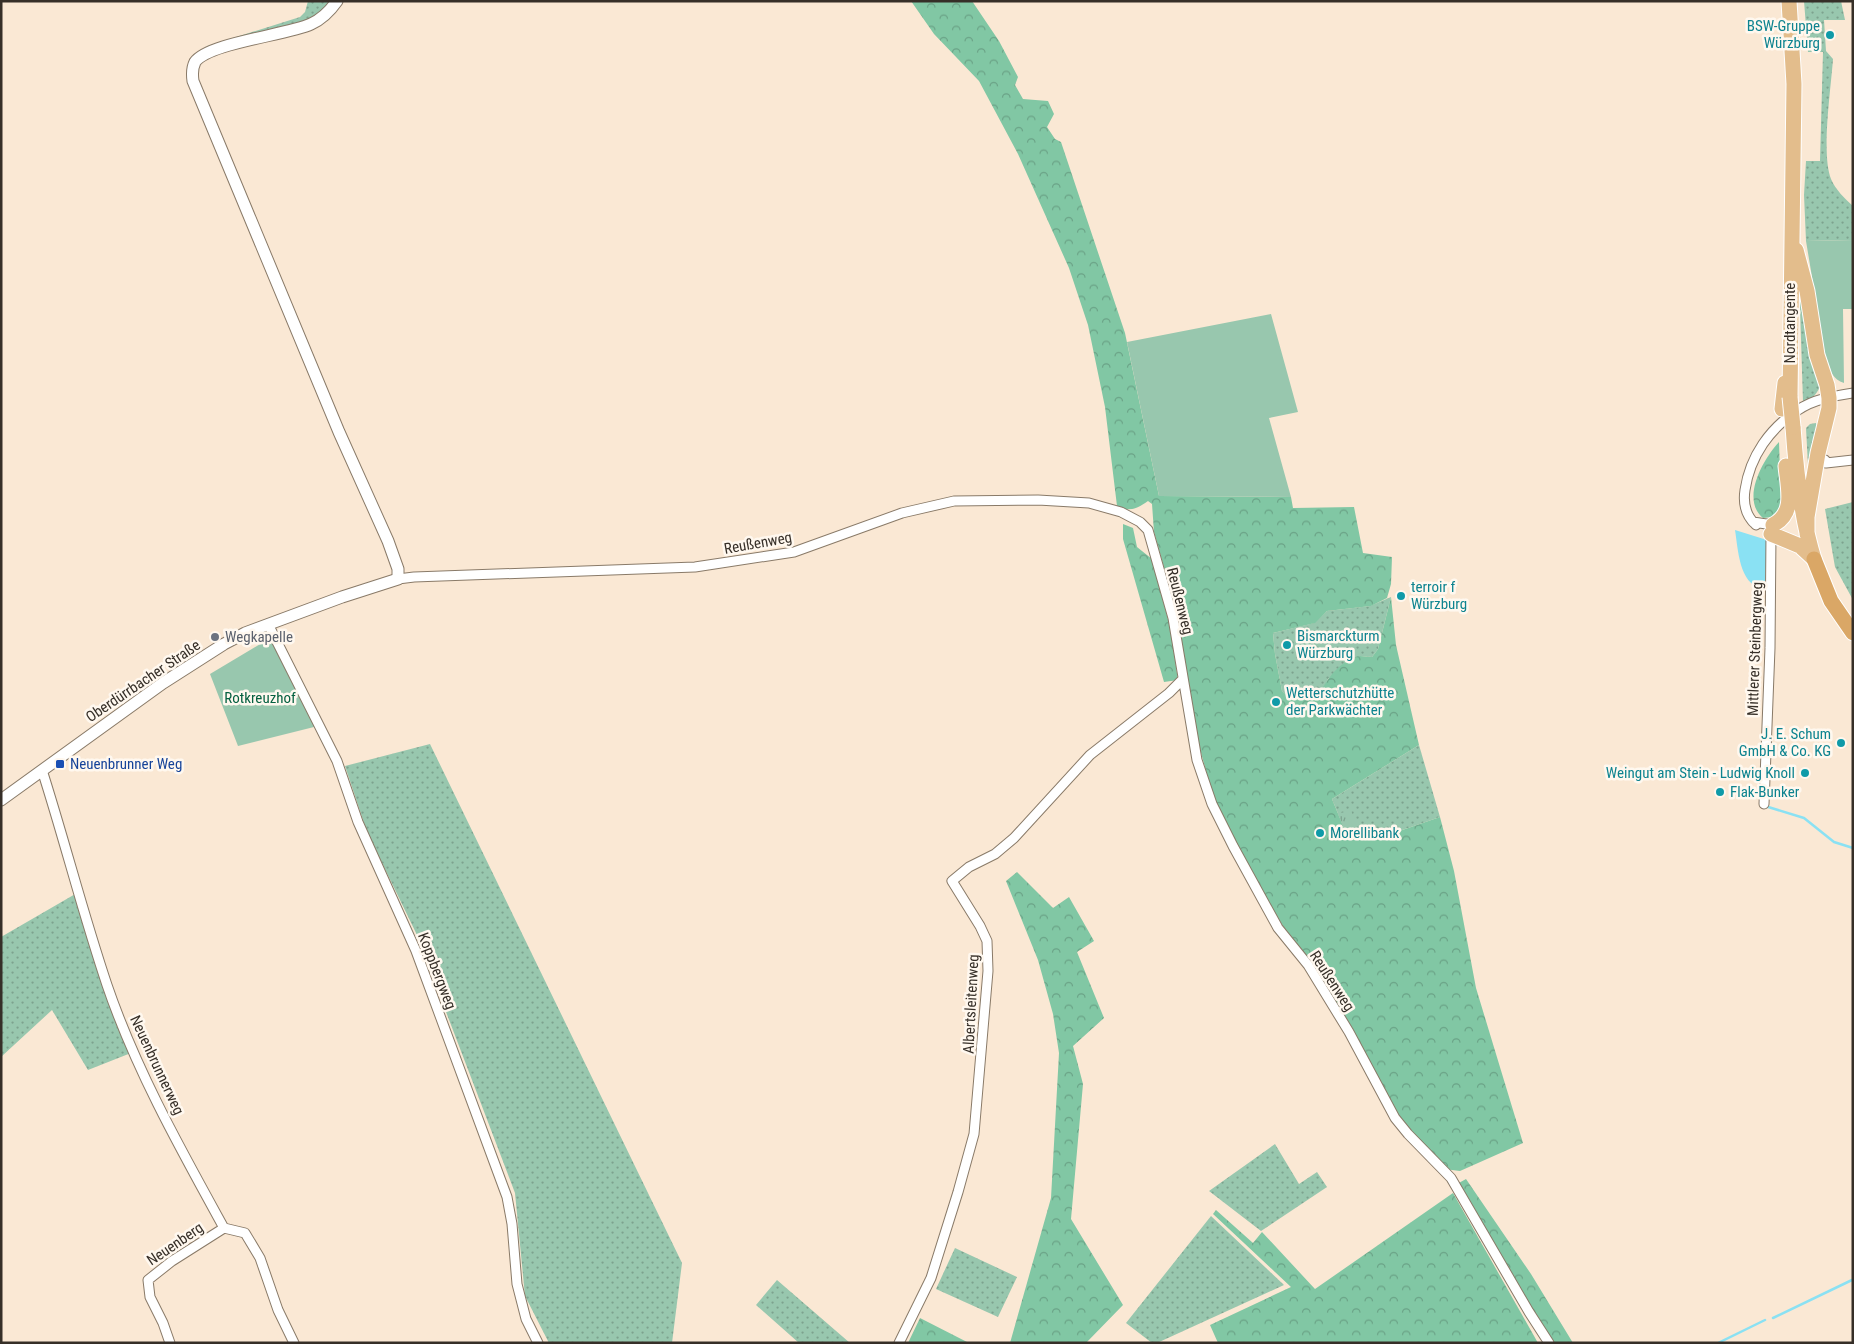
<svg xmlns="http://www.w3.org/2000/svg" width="1854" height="1344" font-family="'Roboto Condensed',sans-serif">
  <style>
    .grass { fill: url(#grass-dots) }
    .forest { fill: url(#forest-crowns) }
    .park { fill: url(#park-tufts) }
    .garden { fill: #98c7ae }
    .water { fill: #8ae1f3 }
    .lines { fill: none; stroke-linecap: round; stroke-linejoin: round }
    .stream { stroke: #8ae1f3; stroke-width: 2.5 }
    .minor-casing { stroke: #897a68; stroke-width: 11 }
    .tertiary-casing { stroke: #897a68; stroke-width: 13 }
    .primary-casing { stroke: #fff; stroke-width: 17 }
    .trunk-casing { stroke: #fff; stroke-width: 17 }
    .minor { stroke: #fff; stroke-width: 9 }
    .tertiary { stroke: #fff; stroke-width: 11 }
    .primary { stroke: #e3bd8c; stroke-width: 15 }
    .trunk { stroke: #daa766; stroke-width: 15 }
    .primary-bridge-casing { stroke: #fff; stroke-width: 17; stroke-linecap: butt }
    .primary-bridge { stroke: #e3bd8c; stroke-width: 15 }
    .culture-dot { fill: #0f9aa8; stroke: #fff8ef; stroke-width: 2 }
    .worship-dot { fill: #6b7280; stroke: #fff8ef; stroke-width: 2 }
    .transit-dot { fill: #1a4fb4; stroke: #fff8ef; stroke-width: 2 }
    .labels { text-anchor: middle; stroke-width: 5; stroke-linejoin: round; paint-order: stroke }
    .culture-label { font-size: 15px; fill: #0d838f; stroke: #fff8ef; text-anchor: start }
    .street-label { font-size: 15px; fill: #362f28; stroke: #fff8ef }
    .worship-label { font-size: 15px; fill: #5b616d; stroke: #fff8ef; text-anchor: start }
    .park-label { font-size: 15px; fill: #056040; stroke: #fff8ef }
    .transit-label { font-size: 15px; fill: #164399; stroke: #fff8ef; text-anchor: start }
  </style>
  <defs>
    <pattern id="grass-dots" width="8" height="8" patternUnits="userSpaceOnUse" patternTransform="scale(1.25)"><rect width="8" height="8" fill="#98c7ae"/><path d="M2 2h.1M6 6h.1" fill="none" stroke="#7da28e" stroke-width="1.8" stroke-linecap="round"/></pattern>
    <pattern id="forest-crowns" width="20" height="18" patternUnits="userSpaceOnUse" patternTransform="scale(1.25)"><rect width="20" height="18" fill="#81c7a4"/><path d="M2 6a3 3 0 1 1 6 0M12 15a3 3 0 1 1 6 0" fill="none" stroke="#6aa286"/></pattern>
    <pattern id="park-tufts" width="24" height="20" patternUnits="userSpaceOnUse" patternTransform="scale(1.25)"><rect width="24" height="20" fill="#98c7ae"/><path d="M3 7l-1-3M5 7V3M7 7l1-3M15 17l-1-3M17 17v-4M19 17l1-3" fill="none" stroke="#7da28e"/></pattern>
  </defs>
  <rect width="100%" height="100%" fill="#fae8d4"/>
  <path class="grass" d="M308 1H332L317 16 303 23 204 47 300 17 305 12Z
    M1804 1H1841L1845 20H1824L1826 51 1833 59C1831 88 1821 154 1831 179 1835 189 1845 199 1853 206V240L1806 241 1804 195 1806 161H1820L1823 52H1808Z
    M1799 276 1821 383C1818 394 1813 398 1803 402Z
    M1816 423 1818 429 1809 484 1806 428 1810 424Z
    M1853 502V600L1835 567 1825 509Z
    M1391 597 1378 649 1372 657 1360 656 1328 679 1323 689 1288 696 1282 691 1275 654 1273 633 1314 623 1327 611 1370 606Z
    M430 744 682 1263 672 1343H549L525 1296 515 1193 416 933 367 832 345 766Z
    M1419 745 1440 817 1382 837 1344 828 1332 799Z
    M77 893 131 1053 88 1070 52 1010 1 1057V937Z
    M1275 1144 1299 1184 1317 1172 1327 1187 1261 1231 1209 1191Z
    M1211 1216 1284 1285 1157 1343H1152L1126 1323Z
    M955 1248 1017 1277 998 1317 936 1289Z
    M777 1280 850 1343H799L756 1305Z"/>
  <path class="forest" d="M911 1H972L999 41 1018 77 1015 85 1023 99 1048 101 1054 114 1047 127 1055 139 1061 142 1125 333 1159 496 1291 497 1293 508 1354 507 1363 553 1392 557 1391 584 1387 598 1371 606 1327 611 1315 623 1273 633 1275 654 1282 691 1288 696 1322 689C1329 676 1344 658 1360 656 1364 656 1369 657 1372 657L1378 649 1391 597 1396 645 1419 745 1332 799 1344 828 1382 837 1440 817 1454 871 1476 988 1523 1143 1460 1171 1444 1169 1411 1134 1394 1110 1353 1029 1312 963 1283 926 1253 876 1217 806 1210 786 1196 734 1186 683 1174 603 1154 532 1152 504 1148 501C1138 508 1129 513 1117 506L1105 407 1088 325 1069 268 1018 154 979 81 934 34Z
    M1779 442 1781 502 1780 508 1773 517 1763 518C1740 499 1764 458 1779 442Z
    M1123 524 1133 528 1137 547 1152 559 1170 627 1178 680 1164 682 1123 539Z
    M1017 872 1053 908 1069 897 1094 941 1077 952 1104 1018 1073 1046 1083 1084 1071 1219 1123 1305 1086 1343H1010L1051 1198 1059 1053 1053 1014 1038 960 1006 881Z
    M1466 1179 1531 1274 1573 1343H1554L1543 1327 1457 1184Z
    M1453 1193 1538 1343H1218L1210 1325 1291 1287 1213 1214 1216 1210 1253 1243 1262 1232 1315 1289Z
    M920 1318 969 1343H908Z"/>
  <path class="park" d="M1351 810 1358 832 1344 828 1338 814Z"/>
  <path class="garden" d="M1853 240V309H1843L1844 383C1833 380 1830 370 1826 361L1806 241Z
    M1271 314 1298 412 1269 418 1291 497 1159 496 1127 342Z
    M272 637 318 726 238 746 210 674Z"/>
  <path class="water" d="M1735 530 1767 540 1765 585 1762 588C1739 585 1738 548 1735 530Z"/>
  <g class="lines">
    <path class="stream" d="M1765 806 1804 818 1834 842 1853 848
      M1773 1318 1852 1280
      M1718 1343 1765 1320"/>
    <defs>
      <path id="minor" d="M1825 460 1826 463 1853 460
        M1753 522 1773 525 1771 534 1770 648 1764 804
        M1756 525C1746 516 1743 503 1745 490 1750 456 1770 428 1798 410 1814 399 1834 396 1853 393
        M398 579 414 577 695 567 794 552 902 513 954 501 1038 500 1089 503 1121 512 1140 522 1148 530 1173 618 1197 760 1212 804 1233 846 1278 928 1308 965 1349 1032 1395 1118 1408 1134 1451 1178 1529 1312 1549 1343
        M268 624 337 761 358 822 416 951 507 1197 512 1224 517 1284 526 1319 538 1343
        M42 770C65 842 83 914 107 985 136 1070 181 1150 224 1228L245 1233 260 1258 278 1310 294 1343
        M170 1343 163 1323 150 1297 148 1280 172 1261 224 1228
        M899 1343 931 1278 958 1192 974 1134 988 971 987 941 980 926 952 881 969 867 995 854 1014 838 1090 755 1169 693 1182 680"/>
      <path id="tertiary" d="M1 800 163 683 224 644 245 633 342 597 398 579V569L388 541 339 432 193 81C192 74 192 68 195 62 208 43 287 35 311 24 322 19 330 11 337 1"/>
      <path id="primary" d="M1789 1 1794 84 1790 397
        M1796 250 1807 291 1817 355 1827 385 1829 398V408L1818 453 1807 517V534
        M1782 409 1785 383
        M1793 427C1796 472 1801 517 1814 559
        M1773 525C1796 513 1788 488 1786 466
        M1771 534 1800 546 1813 558"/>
      <path id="trunk" d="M1814 559 1831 601 1853 633"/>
    </defs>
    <use href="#minor" class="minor-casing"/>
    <use href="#tertiary" class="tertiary-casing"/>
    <use href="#primary" class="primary-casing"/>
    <use href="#trunk" class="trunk-casing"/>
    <use href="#minor" class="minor"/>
    <use href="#tertiary" class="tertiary"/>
    <use href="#primary" class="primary"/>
    <use href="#trunk" class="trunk"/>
    <defs>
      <path id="primary-bridge" d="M1790 397 1793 427"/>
    </defs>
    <use href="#primary-bridge" class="primary-bridge-casing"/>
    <use href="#primary-bridge" class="primary-bridge"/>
  </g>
  <g class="culture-dot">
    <circle cx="1830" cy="35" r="5"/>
    <circle cx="1401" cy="596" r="5"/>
    <circle cx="1287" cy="645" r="5"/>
    <circle cx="1276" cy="702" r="5"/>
    <circle cx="1841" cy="743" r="5"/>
    <circle cx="1805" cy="773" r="5"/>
    <circle cx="1720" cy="792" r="5"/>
    <circle cx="1320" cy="833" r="5"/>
  </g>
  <circle class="worship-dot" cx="215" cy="637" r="5"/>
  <rect class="transit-dot" x="55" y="759" width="10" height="10" rx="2.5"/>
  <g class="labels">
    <g class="culture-label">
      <text x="1820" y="31" text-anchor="end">BSW-Gruppe<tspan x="1820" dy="17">Würzburg</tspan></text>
      <text x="1411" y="592">terroir f<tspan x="1411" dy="17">Würzburg</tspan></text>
      <text x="1297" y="641">Bismarckturm<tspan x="1297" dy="17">Würzburg</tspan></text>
      <text x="1286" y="698">Wetterschutzhütte<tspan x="1286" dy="17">der Parkwächter</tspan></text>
      <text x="1831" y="739" text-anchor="end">J. E. Schum<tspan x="1831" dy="17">GmbH &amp; Co. KG</tspan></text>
      <text x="1795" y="778" text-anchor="end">Weingut am Stein - Ludwig Knoll</text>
      <text x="1730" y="797">Flak-Bunker</text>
      <text x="1330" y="838">Morellibank</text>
    </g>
    <g class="street-label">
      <text transform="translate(1790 323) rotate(-90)" y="5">Nordtangente</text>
      <text transform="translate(758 543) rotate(-10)" y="5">Reußenweg</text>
      <text transform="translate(1180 601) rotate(76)" y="5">Reußenweg</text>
      <text transform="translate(1755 649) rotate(-88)" y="5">Mittlerer Steinbergweg</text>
      <text transform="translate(143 681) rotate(-34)" y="5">Oberdürrbacher Straße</text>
      <text transform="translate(437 971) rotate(69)" y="5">Koppbergweg</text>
      <text transform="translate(1332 981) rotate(57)" y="5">Reußenweg</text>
      <text transform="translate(971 1004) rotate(-87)" y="5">Albertsleitenweg</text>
      <text transform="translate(157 1065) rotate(65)" y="5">Neuenbrunnerweg</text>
      <text transform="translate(175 1244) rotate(-34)" y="5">Neuenberg</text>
    </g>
    <g class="worship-label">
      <text x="225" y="642">Wegkapelle</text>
    </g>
    <g class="park-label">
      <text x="260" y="703">Rotkreuzhof</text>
    </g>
    <g class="transit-label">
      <text x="70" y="769">Neuenbrunner Weg</text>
    </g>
  </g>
  <rect width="1854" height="1344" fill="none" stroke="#362f28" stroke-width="5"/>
</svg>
